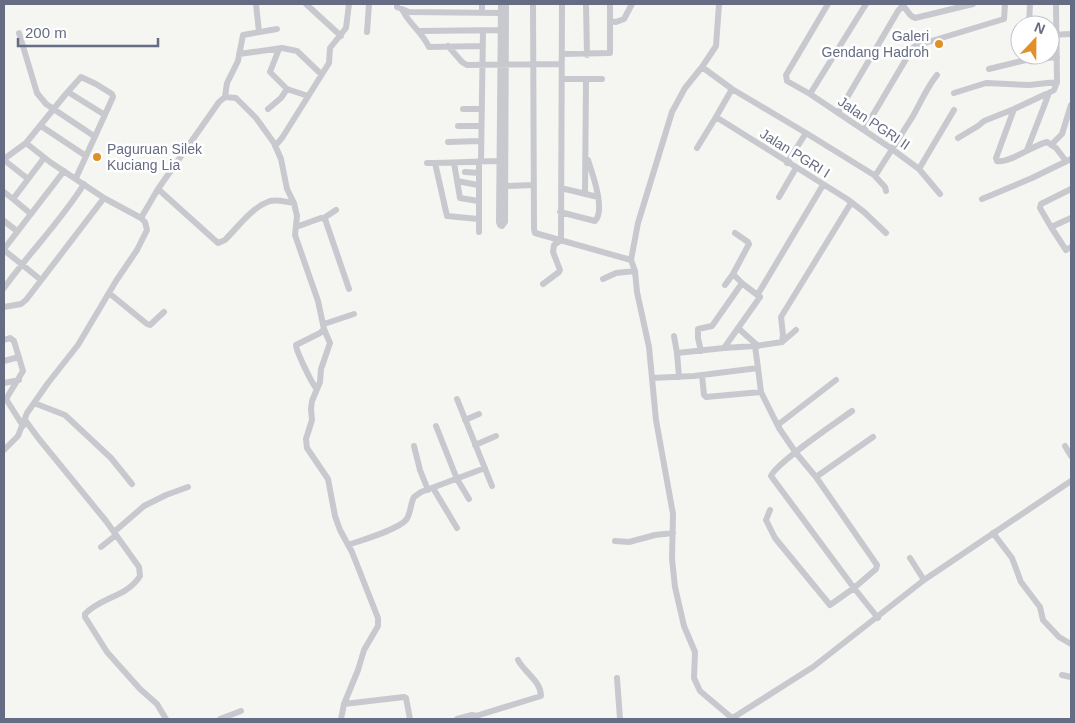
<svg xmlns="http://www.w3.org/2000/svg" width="1075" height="723" font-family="Arial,sans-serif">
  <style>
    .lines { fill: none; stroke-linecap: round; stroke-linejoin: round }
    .minor { stroke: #c8c9ce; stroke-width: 6 }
    .poi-dot { fill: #e19027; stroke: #fff; stroke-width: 2 }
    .labels { text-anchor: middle; stroke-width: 5; stroke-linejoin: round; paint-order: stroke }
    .poi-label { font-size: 14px; fill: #656c83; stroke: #fff; text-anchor: end }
    .street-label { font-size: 14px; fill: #656c83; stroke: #fff }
  </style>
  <rect width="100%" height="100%" fill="#f5f6f2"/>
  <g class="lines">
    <path class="minor" d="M256 4 259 32
      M306 4 341 36
      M397 4V7L409 12 501 13
      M482 4V13
      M501 4 499 222 500 225 502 226 505 222 506 4
      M533 4 534 229 535 233 631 260
      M586 4 587 55
      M719 4 716 46 702 67 685 88 672 112 638 223 631 260 635 271 637 292 649 347 656 420 673 514 672 559 675 587 684 626 695 652 694 678 700 691 732 718
      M828 4 786 75 787 81 810 94 892 149 919 169 940 194
      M902 5C908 9 907 15 915 18L973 4
      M403 11C410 25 422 32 429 47L483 46
      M610 21 616 22 624 19 632 4
      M1029 25 1030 4
      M420 31 501 30
      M367 32 369 4
      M19 33 37 93 46 104 94 136
      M1050 35 1071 34
      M448 46 462 62 467 65 561 64
      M279 49 270 72 287 89 308 96
      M239 54 282 48 297 51 321 74
      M562 54 610 53V4
      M702 67 732 89 806 133
      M989 69 1026 60 1057 57
      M562 79H602
      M732 89 716 117 847 199 864 212 886 233
      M68 92 105 115
      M954 93 986 83 1029 85 1057 82
      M810 94 866 4
      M1047 94 1054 90 1057 82 1056 4
      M225 97 227 83 238 61 243 35 277 29
      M268 109 281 98 287 89
      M463 109H481
      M838 113 898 11 904 4
      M41 126 86 156
      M458 126H480
      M864 130 912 49 915 46 1004 19 1005 4
      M958 138 978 126 984 121 1014 109
      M448 142 481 141
      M26 143 50 162 104 198 141 218 158 189 219 102 225 97 236 98 256 118 274 143 281 159 287 189 294 203 297 216 295 235 318 301 324 329 330 343 321 369 320 382 312 401 311 409 312 420 306 439 307 448 328 479 335 516 340 530 352 552 378 618V626L364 650 358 670 344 704 341 719
      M1051 145 1062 134 1071 105
      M275 146 282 138 329 63 330 48 346 28 349 4
      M697 148 716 117
      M1027 150 1046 101 1048 95 1046 94 1014 109 996 158 997 161C1008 164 1034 145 1047 142L1056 148 1066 161
      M4 159 26 143 65 95 81 77 96 84 112 94 113 97 76 178
      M4 160 28 179
      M481 161 483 30
      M427 163C453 163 478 161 503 161
      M435 163 447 216 478 219
      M454 163 460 198 478 201
      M787 163 806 133 874 175 877 173C889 154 901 135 913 116 921 102 927 87 937 75
      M919 169 954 110
      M465 172 479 173
      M874 175 885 187 886 191
      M457 181 478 185
      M506 186 533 185
      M561 188 598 197
      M158 189 218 243 225 240C238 227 252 207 270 201 277 199 286 202 294 203
      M1071 189 1041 204 1040 208 1051 227 1071 218
      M4 192 13 199 44 158
      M585 194 586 80
      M779 197 796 168
      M13 199 31 214
      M982 199 1032 178 1071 159
      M560 212 595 221C606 210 592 173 588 160
      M324 218 336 210
      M4 221 17 231
      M296 227 321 218 325 219 349 289
      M1051 227 1066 250 1071 247
      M479 232V161
      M735 233 748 242 749 244 733 274 743 284
      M561 240 562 4
      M4 249 64 171
      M4 250 41 280
      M603 279 616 273 635 271
      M543 284 559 272 560 270 553 252 554 245 561 240
      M725 285 733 274
      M4 288C29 253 61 221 84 184
      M109 293 147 324 150 325 164 312
      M758 294 823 185
      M4 307 21 304 26 300 104 198
      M324 324 354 314
      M738 328 758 346
      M674 336 677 353 679 377
      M4 340 10 338 14 341 23 371 6 399 23 426
      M782 342 783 335 781 317 851 203
      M756 346 782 342 796 330
      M677 353 724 348 760 297 743 284 740 286 712 326 698 329V338L701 351
      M4 361 19 357
      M758 368 761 392 779 428
      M702 375 704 395 706 397 761 392
      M652 378 694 376 758 368 755 346 724 348
      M4 383 19 380
      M317 389C313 386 296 351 296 345L320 333 324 329
      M457 399 492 486
      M34 403 65 415 111 458 132 484
      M852 411C836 423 777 462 771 476L854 588 878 618
      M25 420 39 439 106 521 139 567 140 576C127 597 101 597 85 614V617L107 652 140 689 157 704 166 719
      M465 420 479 414
      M436 426 457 479 469 499
      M475 445 496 436
      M414 446 420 470 428 490
      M1065 446 1071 456
      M4 450 18 436 27 413 48 383 78 345 116 281 137 250 147 230 145 222 141 218
      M816 477 873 437
      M433 488 457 528
      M770 510 766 520 775 538 830 605 854 588 876 569 877 565 816 477 796 453 779 428V424L836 380
      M114 532 144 506 166 495 188 487
      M993 533 1012 558 1021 582 1040 607 1043 620 1059 637 1071 644
      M615 541 629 542 655 535 673 533
      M348 545C362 540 397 530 406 520 411 514 410 504 414 497L421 492 485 468
      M101 547 116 535
      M910 558 924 580
      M1062 675 1071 677
      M617 678 620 719
      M344 704 404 697 406 698 410 719
      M220 719 241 711
      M457 719 472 715 477 716
      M478 719 477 716 479 715 541 696C541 681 524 672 518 660
      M731 719 813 667 924 580 1071 481"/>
  </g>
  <g class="poi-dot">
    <circle cx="939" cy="44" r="5"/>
    <circle cx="97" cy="157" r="5"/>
  </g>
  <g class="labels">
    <g class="poi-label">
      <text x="929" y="41">Galeri<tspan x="929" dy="16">Gendang Hadroh</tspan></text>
      <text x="107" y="154" text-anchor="start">Paguruan Silek<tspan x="107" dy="16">Kuciang Lia</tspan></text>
    </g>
    <g class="street-label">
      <text transform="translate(874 123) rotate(34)" y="5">Jalan PGRI II</text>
      <text transform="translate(795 153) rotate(32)" y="5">Jalan PGRI I</text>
    </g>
  </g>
  <rect width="1075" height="723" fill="none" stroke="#656c83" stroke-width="10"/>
  <g transform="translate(1035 40) rotate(22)"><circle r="24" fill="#ffffff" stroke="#c1c4cd"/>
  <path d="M0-4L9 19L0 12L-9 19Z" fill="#e19027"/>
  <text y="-8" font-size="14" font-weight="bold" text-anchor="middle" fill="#656c83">N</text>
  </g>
  <path d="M18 38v8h140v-8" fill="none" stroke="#656c83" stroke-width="2.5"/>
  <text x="25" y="38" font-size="15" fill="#656c83" stroke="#ffffff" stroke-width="4" paint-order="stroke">200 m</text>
</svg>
